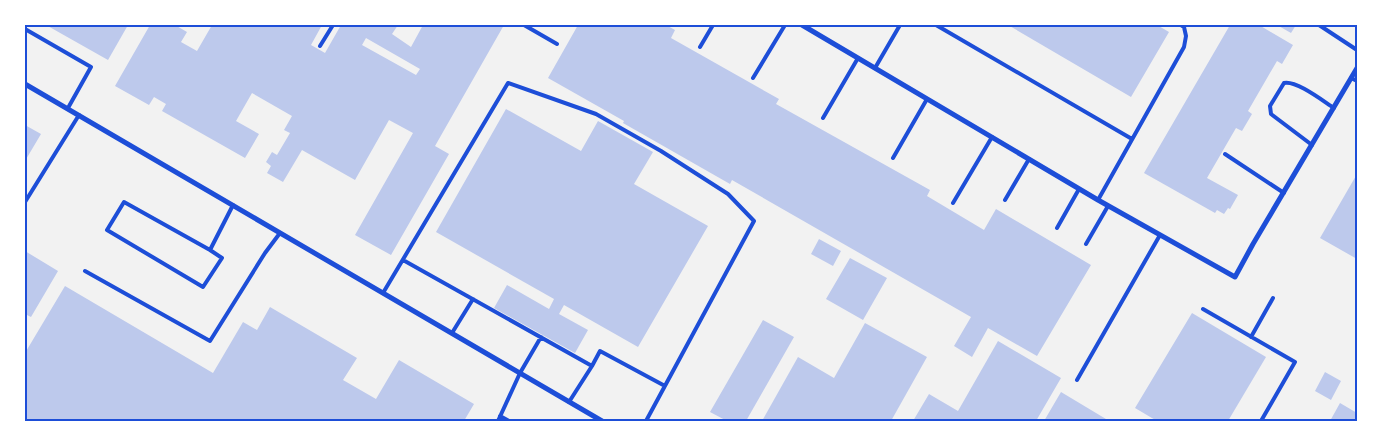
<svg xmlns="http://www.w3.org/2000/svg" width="1382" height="446" font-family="Helvetica,sans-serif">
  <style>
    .building { fill: #bdc9ec; fill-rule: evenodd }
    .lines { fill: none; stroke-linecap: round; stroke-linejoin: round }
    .service { stroke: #1d4ed8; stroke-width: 4 }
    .minor { stroke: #1d4ed8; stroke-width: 5 }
    .neatline { fill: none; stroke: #1d4ed8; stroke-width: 2 }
  </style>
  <rect width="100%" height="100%" fill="#f2f2f2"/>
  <path class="building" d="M46 25H128L108 60Z
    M150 25 155 27 156 25H175L187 32 181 42 197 51 212 25H322L311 45 325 53 341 25H376L379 27 380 25H398L392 34 411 47 423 25H504L435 146 449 154 391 255 355 235 413 133 389 120 355 180 302 150 283 182 267 173 271 166 266 162 272 152 277 155 290 133 284 130 292 116 252 93 236 121 259 134 245 158 162 111 166 104 154 97 149 105 115 86ZM366 38 420 69 416 75 362 45Z
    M578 25H666L675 30 671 38 779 99 776 104 930 190 927 196 984 230 996 209 1091 265 1037 356 988 328 972 357 954 346 971 317 732 180 730 184 623 123 624 121 548 78Z
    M1008 25H1157L1169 32 1131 97Z
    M1230 25H1259L1293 45 1282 64 1277 61 1248 111 1252 114 1242 131 1236 128 1207 178 1238 195 1230 209 1228 208 1224 214 1217 210 1215 213 1144 173Z
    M1277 25H1296L1291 33Z
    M506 109 581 151 598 121 653 152 634 184 708 226 638 347 564 305 559 314 588 330 575 353 494 308 507 285 549 309 554 299 436 232Z
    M25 125 41 134 25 161Z
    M1357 174V259L1320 238Z
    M819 239 841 251 833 266 811 254Z
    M25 251 58 271 31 317 25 314Z
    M850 258 887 278 863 320 826 299Z
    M65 286 213 373 243 322 257 330 270 307 357 358 343 380 376 399 399 360 474 404 464 421H25V353Z
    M1192 313 1266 357 1228 421H1157L1135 408Z
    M763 320 794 337 746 421H727L710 412Z
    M865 323 927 357 891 421H762L798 357 834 378Z
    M998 341 1061 378 1036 421H913L929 394 958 411Z
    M1325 372 1341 381 1331 400 1315 391Z
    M1061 392 1106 419 1111 421H1044Z
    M1340 403 1357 413V421H1330Z"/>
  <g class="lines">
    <path class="service" d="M524 25 557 44
      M936 25 1132 139
      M1319 25 1357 50
      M25 29 91 67 68 108
      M320 46 333 25
      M700 47 713 25
      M875 68 900 25
      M753 78 785 25
      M1351 78 1357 81
      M823 118 858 58
      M1312 145 1271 114 1270 106 1284 83C1296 80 1323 101 1334 108
      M1225 154 1284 193
      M893 158 927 99
      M1005 200 1029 159
      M1098 200 1184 47 1186 36 1184 27 1181 25
      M25 202 79 115
      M124 202 210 250 222 258 203 287 107 230Z
      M953 203 992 137
      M1057 228 1079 189
      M1086 244 1108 206
      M210 250 233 205
      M403 260 592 366 600 351 665 386
      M85 271 210 341 265 253 280 233
      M383 293 508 83 596 114 661 151 728 194 754 221 646 421
      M1203 309 1295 362 1261 421
      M452 333 473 299
      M1251 337 1273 298
      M1077 380 1160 235
      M569 402 592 366
      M500 416 509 421
      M498 421 520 373 541 337"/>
    <path class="minor" d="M802 25 1098 200 1235 277 1253 244 1357 68
      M25 84 602 421"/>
  </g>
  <rect width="1382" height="446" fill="none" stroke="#ffffff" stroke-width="52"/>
  <rect x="26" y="26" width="1330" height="394" class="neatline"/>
</svg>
